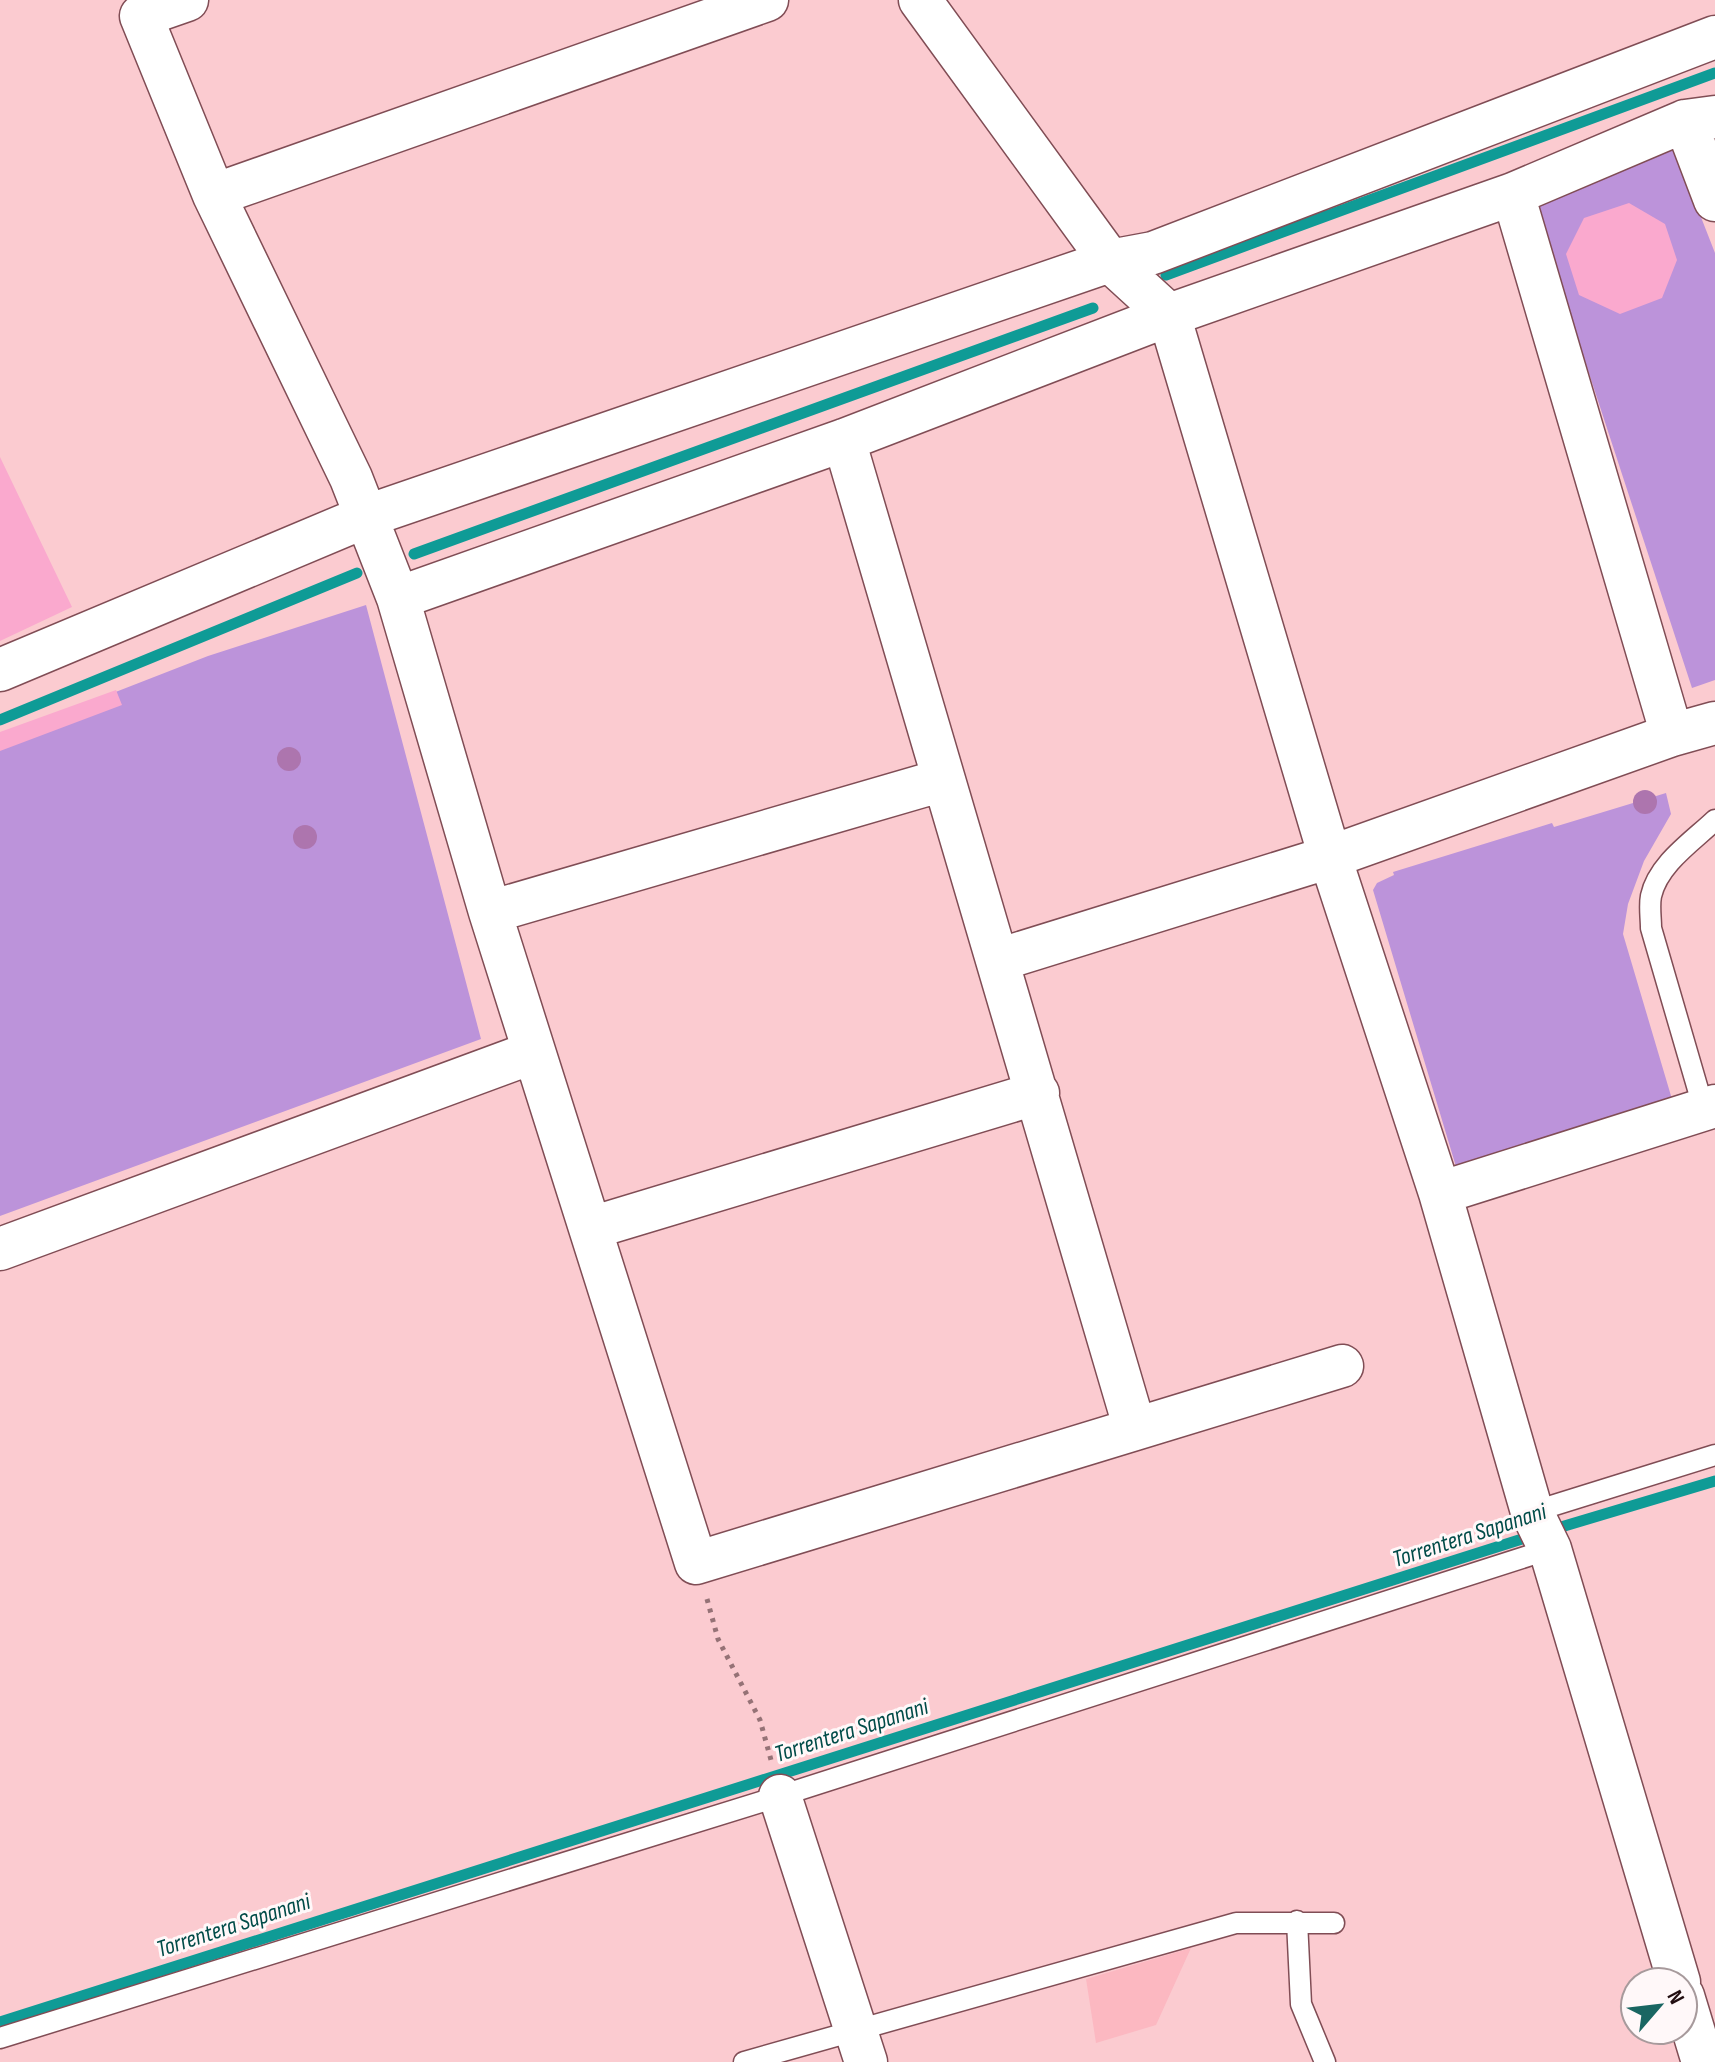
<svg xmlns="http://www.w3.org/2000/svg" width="1715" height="2062" font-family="'Sofia Sans Condensed',sans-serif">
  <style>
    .built { fill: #fcb8c1 }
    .green { fill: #bc93da }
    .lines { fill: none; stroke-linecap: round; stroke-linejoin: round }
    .stream { stroke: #0f9b96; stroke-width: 11 }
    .building { fill: #faa9ce }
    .lane-casing { stroke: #804d55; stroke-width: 23 }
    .street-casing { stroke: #804d55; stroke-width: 45 }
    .path { stroke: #957276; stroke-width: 5; stroke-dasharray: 4 6; stroke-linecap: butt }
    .lane { stroke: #fff; stroke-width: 20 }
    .street { stroke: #fff; stroke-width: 42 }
    .tree { fill: #ad75ae }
    .labels { text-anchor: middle; stroke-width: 6; stroke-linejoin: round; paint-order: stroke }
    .water-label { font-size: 24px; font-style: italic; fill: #004b48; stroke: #fff8f9 }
  </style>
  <rect width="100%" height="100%" fill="#fbcbd0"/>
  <path class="built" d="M1191 1948 1156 2025 1096 2043 1086 1979Z"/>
  <path class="green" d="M1672 143 1715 253V680L1692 688 1530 193Z
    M366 605 481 1039 0 1216V737L208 656Z
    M1666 793 1671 814 1644 861 1628 904 1623 934 1674 1106 1457 1170 1373 890 1377 883 1394 875 1393 872 1552 823 1554 827Z"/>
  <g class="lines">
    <path class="stream" d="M1166 275 1715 73
      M414 554 1093 308
      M0 720 357 573
      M0 2022 1541 1533 1715 1481"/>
  </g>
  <path class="building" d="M1629 203 1665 224 1677 260 1662 298 1620 314 1579 295 1566 254 1584 218Z
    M0 457 72 607 0 641Z
    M116 690 122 705 0 751V732Z"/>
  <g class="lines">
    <defs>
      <path id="lane" d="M1704 1110 1651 928C1651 918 1649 906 1651 896 1658 864 1693 841 1715 820
        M1532 1512 1715 1455
        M1297 1921 1301 2004 1325 2062
        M0 2038 780 1796 1550 1549
        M744 2062 1236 1923H1334"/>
      <path id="street" d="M187 0 141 16 214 195 351 478 398 598 490 912 696 1563 1342 1366
        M920 0 1110 261 1169 315 1330 857 1440 1193 1532 1512 1550 1549 1679 1982
        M1685 121 1715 200
        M1513 194 1672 735
        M214 195 767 0
        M844 440 1135 1429
        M398 598 844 440 1169 315 1513 194 1685 121 1715 117
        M0 670 367 516 1110 261 1153 253 1715 37
        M490 912 943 780
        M998 960 1330 857 1672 735 1715 723
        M1440 1193 1715 1106
        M591 1228 1038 1093
        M0 1249 534 1052
        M780 1796 866 2062
        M1683 1996 1703 2062"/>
    </defs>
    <use href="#lane" class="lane-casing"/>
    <use href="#street" class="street-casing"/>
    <path class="path" d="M707 1599 718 1639 760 1720 771 1760"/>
    <use href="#lane" class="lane"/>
    <use href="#street" class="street"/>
  </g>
  <g class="tree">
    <circle cx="289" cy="759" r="12"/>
    <circle cx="1645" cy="802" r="12"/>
    <circle cx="305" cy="837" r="12"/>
  </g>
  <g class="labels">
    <g class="water-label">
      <text transform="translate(1469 1535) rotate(-18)" y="8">Torrentera Sapanani</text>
      <text transform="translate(851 1730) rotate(-18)" y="8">Torrentera Sapanani</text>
      <text transform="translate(233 1925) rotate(-18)" y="8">Torrentera Sapanani</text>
    </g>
  </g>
  <g transform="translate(1659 2006) rotate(62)"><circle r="38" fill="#fff8f9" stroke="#a79a9c" stroke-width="2"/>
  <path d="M0-6L14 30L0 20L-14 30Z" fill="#196662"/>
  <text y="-12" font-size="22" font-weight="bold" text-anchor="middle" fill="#220e11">N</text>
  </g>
</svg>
